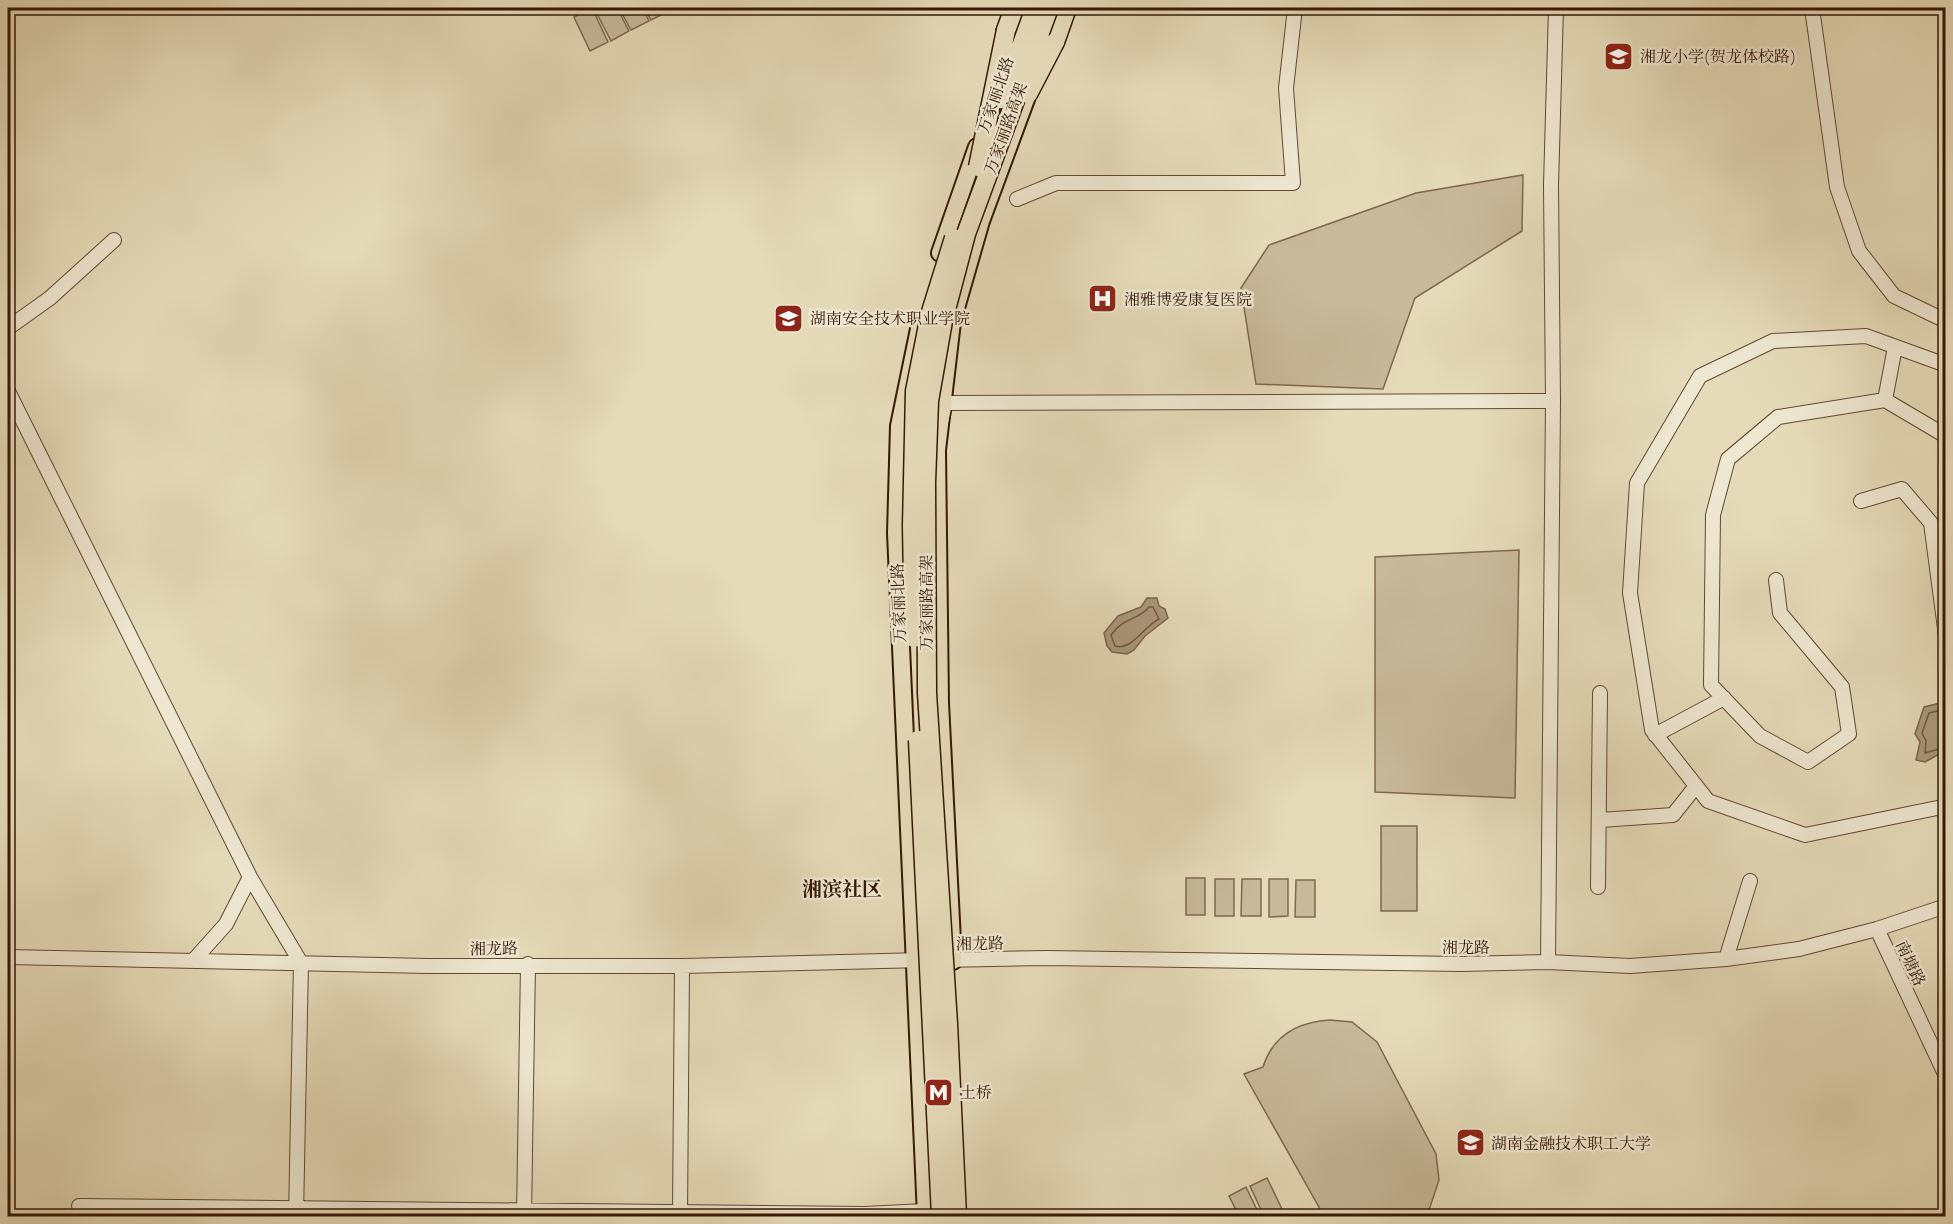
<svg xmlns="http://www.w3.org/2000/svg" width="1953" height="1224" font-family="'Old Standard TT','Noto Serif SC',serif">
  <style>
    .green { fill: #c7ba9b; stroke: #7e6851; stroke-width: 1.5 }
    .water { fill: #aa987c; stroke: #7c644d; stroke-width: 1.5 }
    .lines { fill: none; stroke-linecap: round; stroke-linejoin: round }
    .shore { stroke: #705842; stroke-width: 1.5 }
    .minor-casing { stroke: #624834; stroke-width: 16 }
    .major-casing { stroke: #361707; stroke-width: 20 }
    .highway-casing { stroke: #361707; stroke-width: 21 }
    .minor { stroke: #eee8d2; stroke-width: 14 }
    .major { stroke: #e5dbb9; stroke-width: 16 }
    .highway { stroke: #e5dbb9; stroke-width: 18 }
    .highway-bridge-casing { stroke: #361707; stroke-width: 21; stroke-linecap: butt }
    .highway-bridge { stroke: #e5dbb9; stroke-width: 18 }
    .labels { text-anchor: middle; stroke-width: 5; stroke-linejoin: round; paint-order: stroke }
    .poi-label { font-size: 16px; fill: #361707; stroke: #eee8d2; text-anchor: start }
    .street-label { font-size: 16px; fill: #361707; stroke: #eee8d2 }
    .quarter-label { font-size: 20px; font-weight: bold; fill: #361707; stroke: #eee8d2 }
  </style>
  <rect width="100%" height="100%" fill="#e5dbb9"/>
  <filter id="stains"><feTurbulence type="fractalNoise" baseFrequency=".00333" numOctaves="4"/><feColorMatrix values="0 0 0 0 .2 0 0 0 0 .09 0 0 0 0 .02 0 0 0 .5 -.17"/></filter>
  <radialGradient id="worn" r=".72"><stop offset=".6" stop-color="#630" stop-opacity="0"/><stop offset="1" stop-color="#630" stop-opacity=".3"/></radialGradient>
  <path class="green" d="M592 8 608 42 590 51 574 17Z
    M594 8H617L629 31 611 41Z
    M619 8H642L649 21 631 30Z
    M644 8H667L669 11 651 20Z
    M1523 175 1522 231 1415 298 1383 389 1256 384 1241 288 1269 245 1416 193Z
    M1519 550 1515 798 1375 792V557Z
    M1381 826H1417V911H1381Z
    M1186 878H1205V915H1186Z
    M1215 879H1234V916H1215Z
    M1242 879H1261V916H1241Z
    M1269 879H1288V916L1269 917Z
    M1296 880H1315V917H1295Z
    M1330 1020 1352 1022 1377 1042 1436 1154 1439 1180 1427 1216H1324L1244 1074 1263 1067C1273 1035 1298 1022 1330 1020Z
    M1267 1178 1283 1211 1264 1216 1250 1186Z
    M1246 1187 1260 1216H1239L1229 1196Z"/>
  <path class="water" d="M1147 598H1157L1159 606 1165 609 1168 618 1145 636 1134 650 1127 654 1112 652 1107 646 1104 633 1118 616 1141 607Z
    M1945 702V751L1925 762 1916 760 1920 742 1915 734 1924 707Z"/>
  <g class="lines">
    <path class="shore" d="M1149 607H1153L1159 619C1142 628 1132 651 1115 646L1111 635C1125 616 1138 621 1149 607Z
      M1946 709 1929 713 1922 733 1926 741 1925 753 1946 747"/>
    <defs>
      <path id="minor" d="M1812 8 1837 187 1859 251 1894 296 1946 321
        M1017 199 1056 183H1293L1286 88 1295 8
        M8 328 50 298 114 240
        M1895 347 1885 400 1946 436
        M8 391 250 877 301 963 296 1216
        M943 403 1553 401
        M1861 501 1902 489 1931 523 1946 636
        M1776 580 1780 613 1842 687 1849 734 1808 762 1760 736 1711 685 1713 515 1728 459 1778 417 1885 400
        M1655 735 1724 698
        M1942 807 1805 835 1708 801 1652 730 1630 593 1637 483 1700 376 1773 341 1866 336 1946 365
        M1600 820 1673 815 1696 786
        M1598 887 1600 693
        M1877 929 1946 1076
        M8 957 428 966H682L923 960
        M1726 959 1750 881
        M942 960 1047 958 1461 964 1548 962 1630 966 1726 959 1799 949 1877 929 1946 906
        M193 961 226 924 250 877
        M1548 962 1553 401 1551 185 1556 8
        M79 1206 865 1214 925 1211
        M524 1216 528 964
        M680 1216 682 966"/>
      <path id="major" d="M1013 43 1025 8
        M940 253 977 147
        M920 324 899 426 896 533 926 1216
        M953 961 940 703 937 450 952 322 981 221 1032 83"/>
      <path id="highway" d="M1006 30 1014 8
        M1055 42 1067 8
        M933 451 943 403"/>
    </defs>
    <use href="#minor" class="minor-casing"/>
    <use href="#major" class="major-casing"/>
    <use href="#highway" class="highway-casing"/>
    <use href="#minor" class="minor"/>
    <use href="#major" class="major"/>
    <use href="#highway" class="highway"/>
    <defs>
      <path id="highway-bridge" d="M1028 94 1055 42
        M1002 99 1035 8
        M978 167 1006 30
        M914 638 912 526 915 391 930 315 954 238
        M918 740 941 1216
        M957 1216 948 1024 927 693 926 482 929 401 943 321 966 234 1049 8"/>
    </defs>
    <use href="#highway-bridge" class="highway-bridge-casing"/>
    <use href="#highway-bridge" class="highway-bridge"/>
  </g>
  <defs>
    <symbol id="school-square" viewBox="-11 -11 22 22"><rect x="-9" y="-9" width="18" height="18" rx="4" fill="#8f2418" stroke="#eee8d2"/><path d="M0-5L7-2L0 1L-7-2ZM-4 1L0 2.5L4 1V4Q0 6-4 4Z" fill="#fff"/></symbol>
    <symbol id="hospital-square" viewBox="-11 -11 22 22"><rect x="-9" y="-9" width="18" height="18" rx="4" fill="#8f2418" stroke="#eee8d2"/><path d="M-5-5h3v3.5h4V-5h3V5h-3V1.5h-4V5h-3Z" fill="#fff"/></symbol>
    <symbol id="university-square" viewBox="-11 -11 22 22"><rect x="-9" y="-9" width="18" height="18" rx="4" fill="#8f2418" stroke="#eee8d2"/><path d="M0-5L7-2L0 1L-7-2ZM-4 1L0 2.5L4 1V4Q0 6-4 4Z" fill="#fff"/></symbol>
    <symbol id="metro-square" viewBox="-11 -11 22 22"><rect x="-9" y="-9" width="18" height="18" rx="4" fill="#8f2418" stroke="#eee8d2"/><path d="M-5.5 5V-5H-3L0 0L3-5H5.5V5H3V-.5L0 4L-3-.5V5Z" fill="#fff"/></symbol>
  </defs>
  <g fill-rule="evenodd">
    <use href="#school-square" x="1602" y="40" width="33" height="33"/>
    <use href="#hospital-square" x="1086" y="282" width="33" height="33"/>
    <use href="#university-square" x="772" y="302" width="33" height="33"/>
    <use href="#metro-square" x="922" y="1076" width="33" height="33"/>
    <use href="#school-square" x="1454" y="1126" width="33" height="33"/>
  </g>
  <g class="labels">
    <g class="poi-label">
      <text x="1640" y="62">湘龙小学(贺龙体校路)</text>
      <text x="1124" y="305">湘雅博爱康复医院</text>
      <text x="810" y="324">湖南安全技术职业学院</text>
      <text x="960" y="1098">土桥</text>
      <text x="1491" y="1149">湖南金融技术职工大学</text>
    </g>
    <g class="street-label">
      <text transform="translate(995 95) rotate(-71)" y="6">万家丽北路</text>
      <text transform="translate(1005 128) rotate(-70)" y="6">万家丽路高架</text>
      <text transform="translate(898 603) rotate(-92)" y="6">万家丽北路</text>
      <text transform="translate(926 603) rotate(-90)" y="6">万家丽路高架</text>
      <text transform="translate(980 943) rotate(-1)" y="6">湘龙路</text>
      <text x="1466" y="953">湘龙路</text>
      <text transform="translate(494 948) rotate(-1)" y="6">湘龙路</text>
      <text transform="translate(1911 963) rotate(65)" y="6">南塘路</text>
    </g>
    <g class="quarter-label">
      <text x="842" y="896">湘滨社区</text>
    </g>
  </g>
  <rect width="1953" height="1224" fill="none" stroke="#e5dbb9" stroke-width="30"/>
  <rect x="9" y="9" width="1935" height="1206" fill="none" stroke="#361707" stroke-width="3"/>
  <rect x="15" y="15" width="1923" height="1194" fill="none" stroke="#361707" stroke-width="1.5"/>
  <rect width="100%" height="100%" filter="url(#stains)"/>
  <rect width="100%" height="100%" fill="url(#worn)"/>
</svg>
